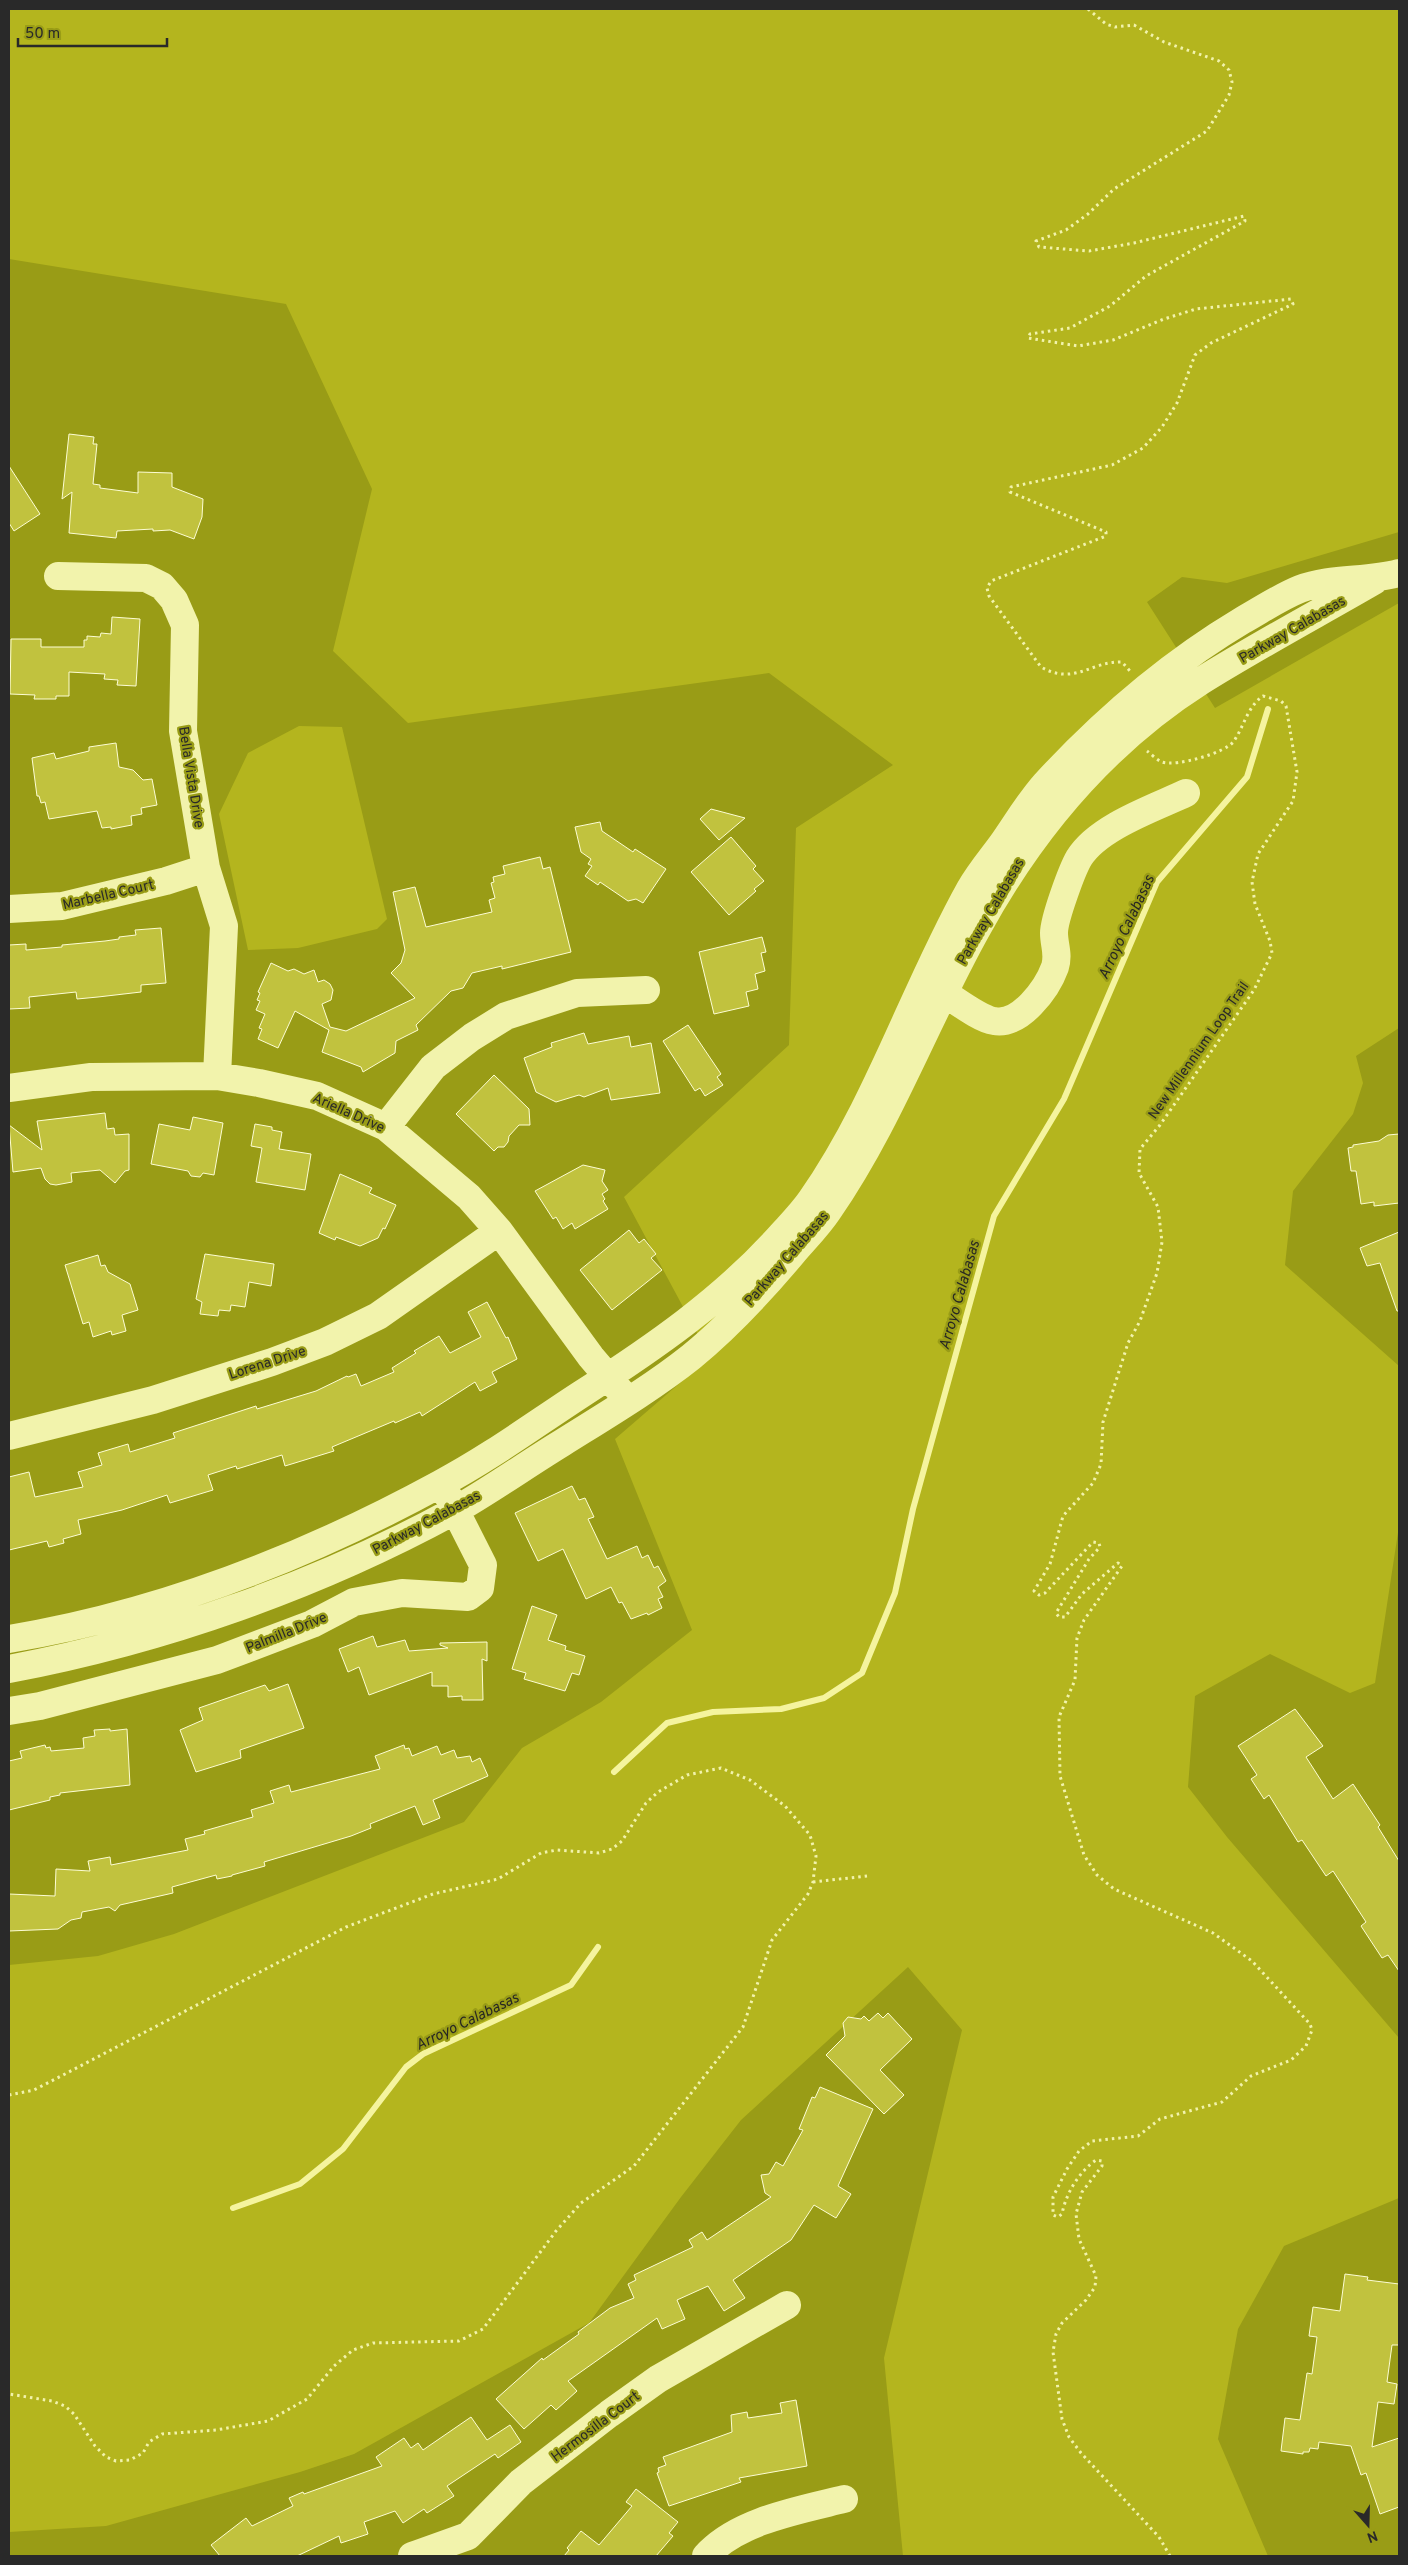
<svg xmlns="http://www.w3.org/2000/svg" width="1408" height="2565" font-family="Overpass,sans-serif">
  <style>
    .green { fill: #b4b51e }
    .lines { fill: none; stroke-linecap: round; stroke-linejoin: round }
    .stream { stroke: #f5f49e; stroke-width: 6 }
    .building { fill: #c1c23e; stroke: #fdfdd4 }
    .path { stroke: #f2f3ac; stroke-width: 3; stroke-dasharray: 2.5 4; stroke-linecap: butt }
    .minor { stroke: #f2f3ac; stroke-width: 28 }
    .labels { text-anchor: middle; stroke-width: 4.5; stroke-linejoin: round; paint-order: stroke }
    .street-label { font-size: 14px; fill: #292929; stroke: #999c16 }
    .water-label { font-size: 15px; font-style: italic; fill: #282822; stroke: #999c16 }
  </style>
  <rect width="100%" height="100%" fill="#999c16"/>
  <path class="green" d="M9 9H1399V532L1227 583 1182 577 1147 602 1215 708 1399 603V1028L1356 1056 1363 1083 1353 1114 1293 1191 1285 1265 1399 1366V1526L1375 1683 1350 1693 1270 1654 1195 1696 1188 1787 1227 1837 1399 2038V2198L1284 2246 1238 2329 1218 2439 1268 2556H903L884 2358 962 2030 908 1967 741 2120 681 2197 589 2323 354 2454 300 2472 106 2526 9 2532V1965L98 1956 174 1934 464 1822 522 1748 601 1702 692 1630 615 1439 710 1357 624 1197 789 1045 796 828 893 765 769 673 408 723 333 651 372 489 286 304 9 259Z
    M299 726 342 727 387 919 377 929 298 948 248 950 219 814 248 753Z"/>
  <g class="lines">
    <path class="stream" d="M614 1772 667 1723 713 1712 781 1709 824 1698 862 1673 895 1593 913 1509 994 1216 1064 1099 1157 882 1247 777 1268 709
      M233 2208 300 2184 343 2149 406 2067 423 2054 571 1985 598 1947"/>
  </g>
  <path class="building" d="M69 434 94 437 93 444H97L93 484 100 485V488L138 493V472L172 473V487L203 499 202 517 194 539 170 530 153 531V529L117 531 116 538 69 533 72 492 62 499Z
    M9 466 40 514 14 531 9 523Z
    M112 617 140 619 136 686 117 685 118 680 104 679 105 674 69 672V696H56V699H34L35 695 10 694 11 639H41V647H84V640H87V636L100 637 101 633 111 634Z
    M116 743 119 767 133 770 143 780 152 779 157 805 141 808 142 814 131 816 132 825 111 829V827L102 828 97 811 49 819 45 802 41 803 39 796H37L32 758 54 753 56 759 89 751V747Z
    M711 809 745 818 719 840 700 819Z
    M600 822 602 831 633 852 635 849 666 869 643 903 636 899 628 901 600 882 598 885 585 876 592 866 588 864 591 859 581 852 575 827Z
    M731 837 756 866 753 869 764 881 754 889 756 891 729 915 691 872Z
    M540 857 543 869 550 867 571 952 502 969V966L472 973 463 988 451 991 416 1025 418 1030 396 1041 395 1053 363 1072 361 1067 322 1052 329 1030 295 1011 278 1048 258 1039 262 1029 259 1028 265 1014 256 1010 260 1001 257 1000 260 993 258 992 271 963 288 971 294 969 304 974 314 970 318 982 324 980 330 984 333 990 331 1000 322 1004 330 1027 346 1031 415 998 391 973 401 963 405 950 393 892 415 887 426 927 492 912 489 900 495 898 491 883 494 882 493 877 505 874 503 866Z
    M161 928 166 983 141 985V992L98 997 77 999 76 992 29 997 30 1008 9 1009V945L26 944V950L62 947V945L105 941 119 939V937L136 935 135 930Z
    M762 937 766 952 761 953 765 971 755 974 758 989 746 992 749 1006 714 1014 699 952Z
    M688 1025 721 1074 717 1077 723 1085 705 1096 700 1088 695 1091 663 1041Z
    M584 1033 588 1044 629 1036 631 1047 651 1043 660 1093 611 1100 608 1088 584 1097 579 1095 556 1102 536 1092 524 1058 552 1047 551 1043Z
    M494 1075 529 1109 530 1125H519L509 1136 508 1142 504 1147H498L494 1151 456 1114Z
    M105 1113 107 1129 114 1128 115 1135 129 1134V1170L125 1171 115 1183 100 1170 71 1173 72 1182 56 1185 50 1184 45 1179 41 1168 13 1172 9 1125 42 1150 37 1121Z
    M193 1117 223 1123 214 1175 203 1173 200 1177 191 1176 188 1171 151 1164 159 1124 190 1130Z
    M255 1124 272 1127V1130L282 1132 279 1149 311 1154 305 1190 256 1182 262 1148 251 1146Z
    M1399 1134V1203L1374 1206V1202L1361 1204 1356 1171H1351L1348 1148 1353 1147V1145L1379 1141 1388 1135Z
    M583 1165 605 1170 602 1181 608 1190 602 1194 605 1199 603 1201 608 1209 575 1229 572 1223 563 1229 556 1217 553 1219 535 1191Z
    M340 1174 372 1188 369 1193 396 1205 385 1229 383 1228 378 1238 360 1246 336 1237 335 1240 319 1233Z
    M629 1230 639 1243 644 1239 656 1254 651 1258 662 1270 612 1310 580 1270Z
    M1399 1232V1311H1397L1380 1263 1367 1266 1360 1248Z
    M205 1254 274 1264 271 1286 249 1282 245 1307 231 1305 230 1311 219 1310 218 1316 200 1314 202 1302 196 1299Z
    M98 1255 101 1266 105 1265 108 1272 130 1284 138 1310 122 1315 126 1331 112 1335 111 1331 93 1337 89 1322 83 1324 65 1265Z
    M487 1302 506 1338 508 1337 517 1359 492 1372 497 1382 480 1391 475 1382 422 1416 420 1412 395 1423 394 1421 332 1447 334 1451 285 1466 282 1455 237 1469 236 1466 208 1475 213 1490 170 1503 167 1495 122 1510 78 1520 81 1534 63 1539 64 1543 49 1547 47 1541 9 1550V1477L29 1472 35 1497 83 1487 78 1472 102 1465 98 1453 128 1444 130 1452 175 1438 173 1433 256 1406 257 1409 316 1391 347 1376 348 1377 356 1374 361 1386 394 1372 392 1368 416 1353 414 1351 439 1336 450 1353 481 1337 468 1312Z
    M572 1486 579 1500 585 1498 594 1517 588 1519 607 1559 637 1546 642 1558 648 1555 654 1568 658 1566 666 1581 658 1587 663 1597 658 1599 662 1608 648 1615 647 1613 631 1619 622 1602 619 1603 611 1587 586 1599 563 1549 538 1561 515 1513Z
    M532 1606 557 1615 548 1640 566 1646 565 1650 585 1656 579 1675 572 1673 565 1691 524 1679 526 1673 512 1669Z
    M373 1636 377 1647 405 1640 409 1651 448 1648 440 1645V1643L487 1642V1661L482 1659 483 1700H462V1696L448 1697V1686H432V1672L369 1695 359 1667 348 1672 339 1649Z
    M288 1684 304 1728 240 1750 241 1758 196 1772 180 1730 203 1720 199 1708 265 1685 269 1691Z
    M1295 1709 1323 1746 1306 1757 1333 1799 1353 1784 1380 1825 1378 1827 1399 1861V1971L1388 1955 1382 1958 1361 1926 1366 1922 1333 1871 1326 1876 1302 1840 1298 1842 1269 1795 1264 1799 1251 1779 1257 1775 1238 1746Z
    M110 1729V1731L127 1729 130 1785 60 1793V1795L50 1797V1800L9 1810V1761L22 1758 20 1751 45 1745 46 1748 50 1747 51 1751 84 1748 83 1738 95 1736 94 1730Z
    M404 1745 405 1749 409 1748 412 1756 437 1746 441 1755 454 1750 457 1758 470 1756 472 1762 480 1758 488 1776 433 1800 440 1818 423 1825 415 1806 370 1824 371 1828 351 1836 264 1862 265 1866 232 1875V1876L217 1879 216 1875 172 1887 173 1893 120 1905 115 1911 109 1907 82 1912 81 1918 71 1920 58 1929 9 1931V1894L55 1896 56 1869 90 1871 88 1861 110 1857 111 1865 188 1850 185 1839 205 1834 204 1831 253 1817 251 1810 274 1803 270 1791 289 1785 291 1792 380 1769 375 1756Z
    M878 2013 883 2018 888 2013 912 2039 880 2070 904 2095 884 2114 826 2055 845 2036 843 2023 848 2017 861 2019 864 2016 869 2021Z
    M820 2087 873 2109 838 2186 851 2194 836 2218 814 2205 791 2240 733 2280 745 2298 724 2311 708 2286 677 2300 685 2319 662 2329 657 2318 568 2381 577 2391 556 2410 551 2405 524 2429 496 2399 542 2358 543 2360 579 2334 578 2332 610 2308 634 2298 628 2284 636 2280 634 2275 693 2247 689 2240 702 2232 707 2240 771 2197 765 2193 761 2175 769 2174 776 2162 783 2166 803 2130 799 2129 812 2097 815 2098Z
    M1345 2274 1368 2277 1367 2280 1399 2284V2345H1392L1387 2382 1397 2384 1394 2404 1378 2402 1372 2447 1399 2438V2507L1380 2514 1366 2473 1361 2475 1351 2446 1319 2442 1318 2449 1310 2448 1309 2452H1303V2454L1281 2451 1285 2418 1300 2420 1307 2373 1312 2374 1317 2337 1309 2336 1313 2307 1340 2311Z
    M796 2400 807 2466 739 2478 741 2482 669 2506 657 2473 659 2472 658 2468 666 2465 663 2457 732 2432 731 2415 747 2412 748 2418 782 2413 780 2403Z
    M471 2417 487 2440 510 2425 521 2442 498 2458 495 2454 447 2486 454 2496 427 2513 424 2509 403 2523 395 2511 364 2522 368 2534 341 2543 339 2536 297 2556H220L211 2545 246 2518 252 2526 293 2506 289 2498 303 2492 304 2494 382 2466 376 2457 404 2438 411 2448 418 2443 423 2450Z
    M636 2489 678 2522 669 2533 673 2536 656 2556H564L569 2550 567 2548 581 2531 599 2545 632 2506 626 2502Z"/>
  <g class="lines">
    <path class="path" d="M1088 9 1106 24 1115 27 1134 25 1164 42 1219 61 1229 70 1232 82 1229 95 1207 131 1114 189 1088 214 1066 230 1036 241 1039 247 1089 251 1134 243 1244 216 1245 221 1146 276 1110 306 1070 328 1030 334 1028 338 1078 346 1113 340 1164 319 1196 309 1291 299 1293 304 1211 343 1195 355 1177 403 1162 427 1143 448 1112 465 1011 487 1010 492 1106 532V536L991 581 987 588 989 596 1041 667C1074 686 1091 661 1122 662L1130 671
      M1147 751C1151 754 1157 760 1162 762 1175 767 1226 753 1234 741 1244 726 1248 706 1263 696L1281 701 1286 706 1297 772 1293 801 1258 854 1252 882 1255 904 1270 941 1272 953 1254 990 1160 1125 1140 1149 1139 1173 1158 1207 1162 1242 1157 1273 1140 1321 1128 1343 1103 1422 1101 1464 1093 1483 1063 1516 1050 1564 1034 1591 1039 1595 1045 1593 1093 1542 1099 1543 1100 1547 1089 1559 1056 1613 1059 1617H1065L1082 1594 1118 1563 1122 1566 1084 1620 1077 1638 1075 1680 1059 1717 1060 1776 1084 1855 1097 1875 1114 1889 1213 1933 1252 1961 1310 2024 1312 2030 1306 2046 1291 2060 1251 2076 1222 2102 1160 2119 1138 2136 1092 2141 1079 2151 1067 2169 1053 2197V2215L1058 2217 1062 2214C1066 2193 1079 2172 1096 2160L1102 2161V2166L1082 2192 1076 2214 1079 2239 1096 2276 1095 2287 1086 2300 1062 2323 1056 2334 1053 2352 1062 2419 1069 2437 1081 2453 1159 2537 1170 2556
      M813 1882 867 1876
      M9 2095 34 2090 65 2074 346 1927 433 1894 498 1879 541 1853 557 1850 599 1853 612 1849 622 1841 646 1803 658 1792 687 1775 721 1768 750 1780 785 1806 810 1835 816 1856 813 1882 808 1894 772 1940 743 2027 634 2166 581 2203 556 2231 483 2329 459 2341 373 2343 353 2350 334 2366 307 2399 268 2421 216 2430 162 2434 149 2442 143 2453 130 2460 116 2461 106 2457 95 2446 74 2414 65 2406 52 2401 9 2394"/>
    <path class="minor" d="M58 576 146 578 162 586 174 600 185 625 183 731 206 868 224 926 217 1076
      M9 909 62 906 166 881 206 868
      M944 993C957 1001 980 1019 994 1021 1020 1026 1047 989 1055 967 1059 954 1054 945 1054 933 1054 919 1072 870 1079 858 1098 827 1154 808 1186 793
      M9 1088 91 1077 217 1076 259 1083 317 1096 386 1127 469 1197 499 1231 591 1357 620 1391
      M386 1127 433 1067 472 1037 506 1016 577 993 646 990
      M9 1436 153 1400 272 1362 325 1342 378 1316 499 1231
      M9 1639C160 1614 306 1557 440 1484 489 1458 534 1425 580 1395 653 1348 723 1300 781 1235 791 1224 802 1213 811 1200 878 1104 913 991 970 889 979 873 991 859 1002 844 1016 824 1029 802 1045 784 1102 722 1171 663 1243 620 1261 610 1280 597 1300 589 1331 577 1367 582 1399 573
      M9 1669C163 1640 316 1586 454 1511 491 1490 526 1465 562 1443 605 1416 652 1388 691 1357 729 1326 762 1290 793 1253 805 1239 818 1226 828 1211 889 1123 925 1022 977 929 1031 830 1105 742 1201 681 1257 646 1317 614 1374 581
      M9 1711 40 1706 217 1660 312 1624 354 1602 402 1593 468 1597 480 1588 483 1565 447 1494
      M412 2556 468 2536 521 2482 609 2414 658 2379 787 2305
      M706 2556C737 2521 799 2510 844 2499"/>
  </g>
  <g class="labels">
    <g class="street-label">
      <text transform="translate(1292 629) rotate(-30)" y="5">Parkway Calabasas</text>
      <text transform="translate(192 777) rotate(81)" y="5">Bella Vista Drive</text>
      <text transform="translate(108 894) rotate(-13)" y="5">Marbella Court</text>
      <text transform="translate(990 911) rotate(-60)" y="5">Parkway Calabasas</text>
      <text transform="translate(1198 1050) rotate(-55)" y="5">New Millennium Loop Trail</text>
      <text transform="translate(349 1112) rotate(24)" y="5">Ariella Drive</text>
      <text transform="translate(786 1258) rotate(-49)" y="5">Parkway Calabasas</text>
      <text transform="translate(267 1362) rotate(-18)" y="5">Lorena Drive</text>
      <text transform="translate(426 1522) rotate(-28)" y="5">Parkway Calabasas</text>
      <text transform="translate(286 1632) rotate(-22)" y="5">Palmilla Drive</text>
      <text transform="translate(595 2426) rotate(-37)" y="5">Hermosilla Court</text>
    </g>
    <g class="water-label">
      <text transform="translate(1126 927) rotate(-65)" y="5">Arroyo Calabasas</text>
      <text transform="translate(959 1295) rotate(-74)" y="5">Arroyo Calabasas</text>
      <text transform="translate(467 2021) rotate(-26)" y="5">Arroyo Calabasas</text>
    </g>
  </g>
  <rect width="1408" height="2565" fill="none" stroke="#292929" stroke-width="20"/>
  <g transform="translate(1368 2525) rotate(160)" stroke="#999c16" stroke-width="4" paint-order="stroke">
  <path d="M0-4L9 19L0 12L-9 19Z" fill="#292929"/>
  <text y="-8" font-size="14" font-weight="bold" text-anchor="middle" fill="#292929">N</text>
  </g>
  <path d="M18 38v8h149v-8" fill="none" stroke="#292929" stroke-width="2.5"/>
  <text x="25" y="38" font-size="15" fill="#292929" stroke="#999c16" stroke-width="4" paint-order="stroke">50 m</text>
</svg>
